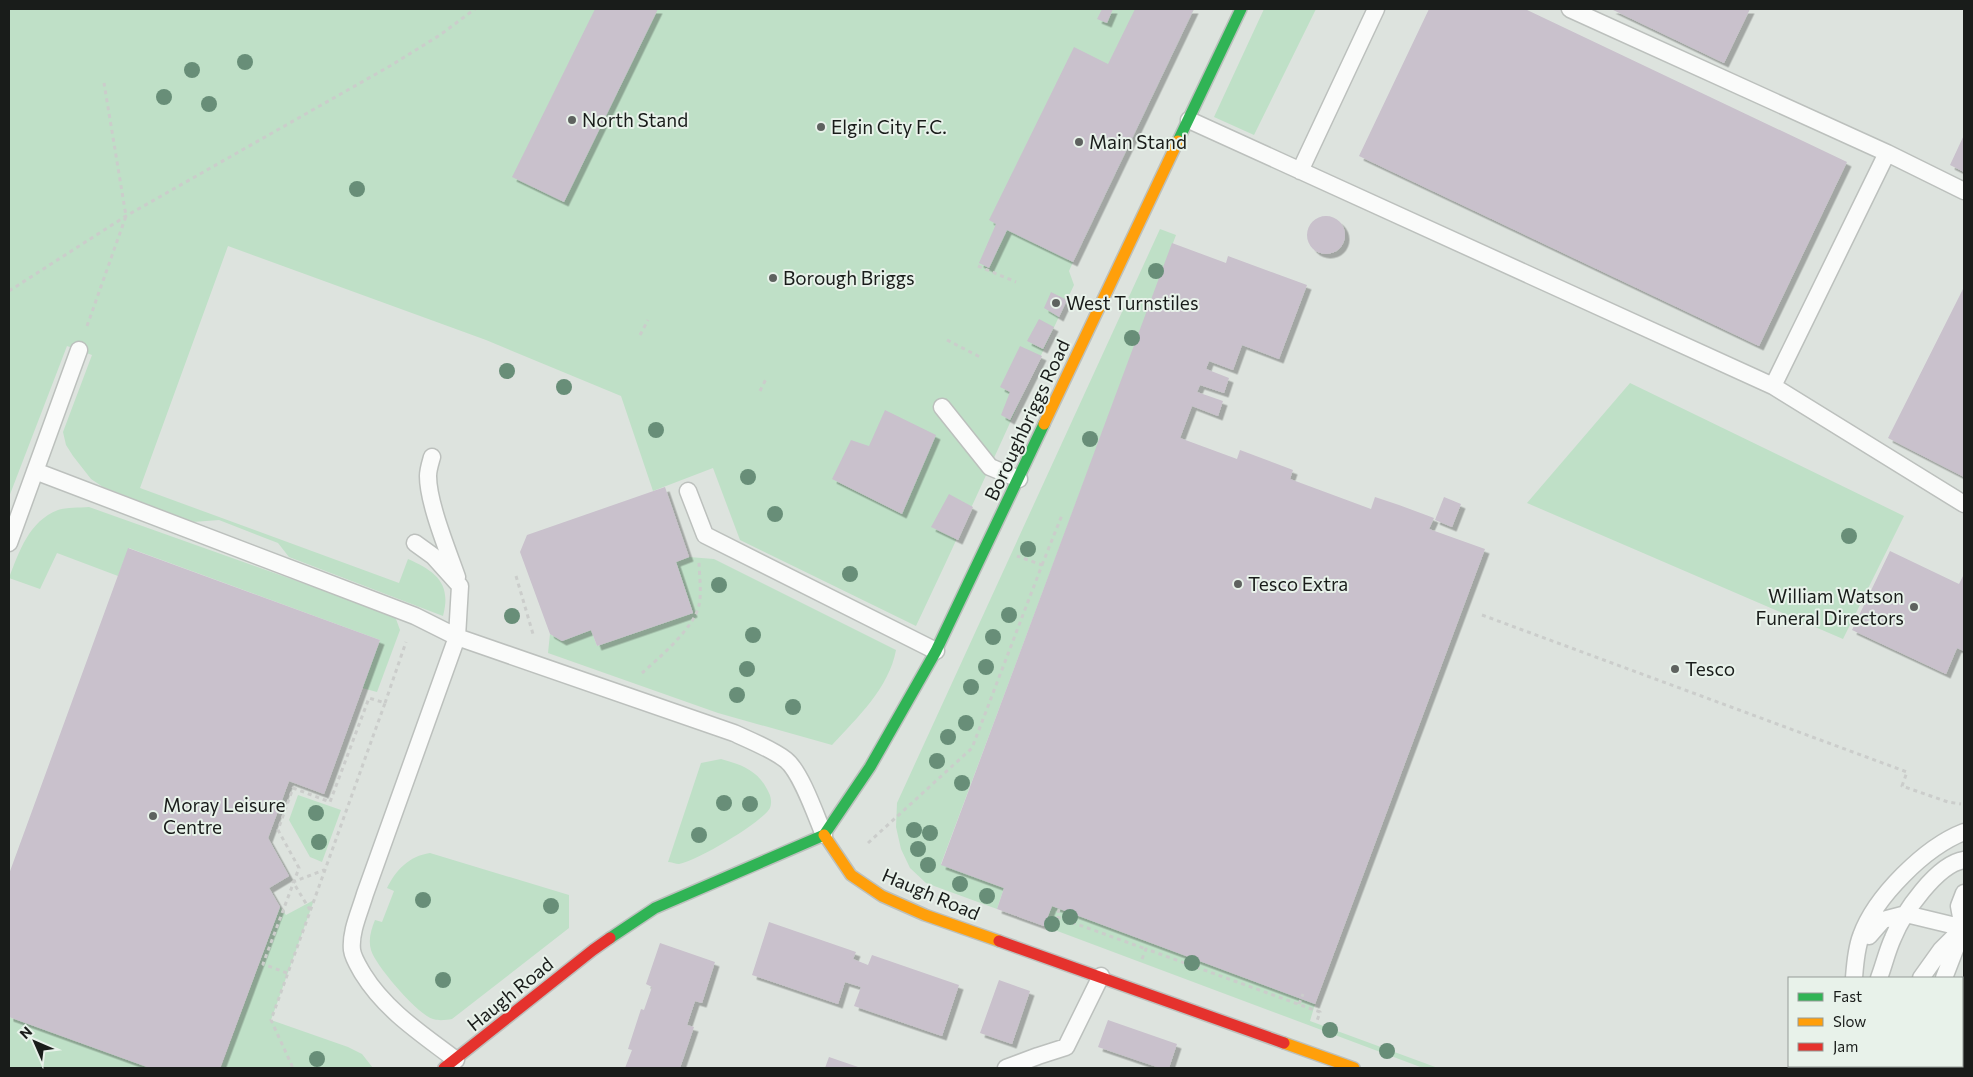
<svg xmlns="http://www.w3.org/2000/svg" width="1973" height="1077" font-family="Commissioner,sans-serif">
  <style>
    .green { fill: #bfe0c7 }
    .building { fill: #c9c1cc; filter: url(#shadow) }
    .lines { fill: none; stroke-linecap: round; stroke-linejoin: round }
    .lane-casing { stroke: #bcc0bd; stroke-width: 19 }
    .fast-casing { stroke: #bcc0bd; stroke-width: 14 }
    .slow-casing { stroke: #bcc0bd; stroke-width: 14 }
    .jam-casing { stroke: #bcc0bd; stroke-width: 14 }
    .path { stroke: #cbcdcb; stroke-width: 3; stroke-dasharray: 4 4; stroke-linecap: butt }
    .lane { stroke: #fafbfa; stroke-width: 16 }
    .fast { stroke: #30b455; stroke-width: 11 }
    .slow { stroke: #ff9f0a; stroke-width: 11 }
    .jam { stroke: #e5322d; stroke-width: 11 }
    .tree { fill: #688e78 }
    .poi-dot { fill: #5e625f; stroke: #e8f2ea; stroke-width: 2 }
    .labels { text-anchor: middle; stroke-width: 4; stroke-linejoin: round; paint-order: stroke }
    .poi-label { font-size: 19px; fill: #191c1a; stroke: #e8f2ea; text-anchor: start }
    .street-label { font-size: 19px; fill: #191c1a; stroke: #e8f2ea }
  </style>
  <defs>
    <filter id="shadow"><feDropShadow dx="4.5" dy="4.5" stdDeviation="0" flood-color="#0004"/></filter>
  </defs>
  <rect width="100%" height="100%" fill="#dde3de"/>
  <path class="green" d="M9 9H1194L1073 262 1069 271 1074 285C1020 398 970 513 916 626L740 540 713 468 653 491 621 396 486 340 228 246 140 488 399 583 408 559C435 571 452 583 443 616L289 557 278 543 219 520 193 522 103 487 91 479 73 456 66 445 63 432 92 355 67 346 9 497Z
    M1264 9H1316L1254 135 1214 117Z
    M1160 229 1176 235 941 864 1004 888 997 909 926 883 910 868 901 849 896 827 897 803Z
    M1630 383 1904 516 1843 639 1527 503Z
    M89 507 387 613 396 619 400 630 377 692 362 688 380 640 129 548 118 576 57 553 40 589 9 578C19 552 29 521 58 510 67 507 79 508 89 507Z
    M689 557 714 559 896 650C889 688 857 718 832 745L718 713 548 653 550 634 562 641 591 630 597 646 693 613 676 562Z
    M721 759C743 765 759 771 769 793 771 797 772 803 770 808 763 822 695 862 679 864 676 864 671 862 668 862L701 763Z
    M298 795 341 810 322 862 310 857 289 820Z
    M430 853 569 895V928L452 1019C446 1020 439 1021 433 1019 418 1015 375 965 371 950 368 940 371 930 375 920L382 922 394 891 387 888C396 870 409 856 430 853Z
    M314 900 271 1020 348 1047 362 1054 373 1068H221L280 907 286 915Z
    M1052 906 1315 1004 1310 1021 1438 1068H1423L1044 926Z
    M9 1017 150 1068H9Z"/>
  <path class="building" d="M595 9H658L564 202 512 177Z
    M1102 9H1113L1107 23 1097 19Z
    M1135 9H1194L1073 262 1007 230 989 268 979 263 996 224 989 220 1074 47 1108 64Z
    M1429 9H1525L1847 162 1759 346 1359 156Z
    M1611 9H1750L1724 63Z
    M1964 135V172L1950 165Z
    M1307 235a19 19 0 1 1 38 0a19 19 0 1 1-38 0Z
    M1172 243 1226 263 1228 256 1307 285 1279 359 1242 345 1233 370 1209 361 1206 369 1229 378 1224 393 1200 385 1197 392 1223 401 1218 416 1192 406 1180 438 1237 459 1240 450 1293 470 1290 479 1371 509 1375 497 1399 505 1434 518 1429 529 1485 549 1315 1004 1052 906 1044 926 997 909 1004 888 941 865Z
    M1964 287V477L1888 438Z
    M1051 292 1067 300 1059 317 1044 308Z
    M1039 319 1054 327 1043 349 1027 341Z
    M1020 346 1042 356 1010 420 1001 415 1010 392 1000 387Z
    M885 410 936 435 902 514 832 479 851 440 869 446Z
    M665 487 689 557 676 562 693 613 597 646 591 630 562 641 550 634 520 552 527 535Z
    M949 494 973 507 958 540 931 527Z
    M1444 497 1461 504 1452 527 1435 520Z
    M128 548 380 640 324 794 289 781 268 838 289 876 269 888 280 907 220 1068H150L9 1017V874Z
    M1890 551 1959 584 1964 574V651L1957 648 1946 674 1852 630Z
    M769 922 856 952 853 959 868 965 872 955 959 985 942 1036 854 1006 861 987 845 982 838 1004 752 975Z
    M660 943 715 962 702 1003 695 1001 687 1025 694 1027 680 1068H625L632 1050 628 1049 641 1009 644 1010 652 987 646 984Z
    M999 980 1030 991 1012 1044 980 1033Z
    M1962 1002 1964 1003V1068H1922L1923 1066H1962Z
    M1108 1020 1177 1044 1169 1068H1160L1098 1047Z
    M829 1057 861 1068H825Z"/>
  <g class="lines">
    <defs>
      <path id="lane" d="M1189 120 1773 386 1887 153 1570 9
        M1887 153 1964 191
        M1300 171 1376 9
        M1773 386 1964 504
        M942 407 990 467 1019 479
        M432 457C430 464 428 470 428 476 428 503 448 551 457 577
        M35 471 415 616 457 637 460 586 433 556 415 543
        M688 491 705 535 936 651
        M9 543 79 350
        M1869 936 1883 920 1906 914 1964 928
        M1854 978C1855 965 1856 949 1861 936 1875 897 1925 847 1964 832
        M1879 978C1884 965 1887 951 1893 938 1903 913 1937 864 1964 860
        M1921 978 1941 950 1963 928 1959 906 1964 893
        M1944 978 1961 934
        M1964 1002V1001
        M456 1060C422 1034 386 1011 363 974 359 967 353 958 352 950 350 932 360 911 365 894L457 637 734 733C749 740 772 749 786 760 801 772 816 816 824 835
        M1858 1066 1861 1068
        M1006 1068 1038 1056 1066 1047 1101 976
        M1887 1068 1888 1066
        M1909 1068V1066"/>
      <path id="fast" d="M1178 141 1241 9
        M824 835 870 767 936 651 1044 424
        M610 938 655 908 824 835"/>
      <path id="slow" d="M1044 424 1178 141
        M824 835 851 875 882 896 925 915 999 941
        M1284 1043 1354 1068"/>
      <path id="jam" d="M999 941 1284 1043
        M444 1068 593 950 610 938"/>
    </defs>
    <use href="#lane" class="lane-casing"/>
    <use href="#fast" class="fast-casing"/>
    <use href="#slow" class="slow-casing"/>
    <use href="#jam" class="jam-casing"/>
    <path class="path" d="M978 266 1016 282
      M9 291 126 216 390 66 440 35 475 9
      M87 326 126 216 104 83
      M640 335 648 320
      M947 340 980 357
      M760 391 767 377
      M1042 565 1062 515
      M516 576 533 634
      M1482 615 1907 772 1902 786 1948 802 1961 804
      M642 673C659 658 695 627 699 605 702 591 699 575 699 561
      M385 703 406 642
      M868 843 972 748 1042 565 1017 556
      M1059 909 1057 917 1146 949
      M310 910 293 882 324 870
      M1142 959 1146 949 1320 1012 1317 1021
      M287 973 263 964 299 868 278 830 293 788 330 802 369 698 385 703 271 1020 293 1068
      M1299 1004 1303 994"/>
    <use href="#lane" class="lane"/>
    <use href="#fast" class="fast"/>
    <use href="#slow" class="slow"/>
    <use href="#jam" class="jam"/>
  </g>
  <g class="tree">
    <circle cx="245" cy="62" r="8"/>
    <circle cx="192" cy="70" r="8"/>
    <circle cx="164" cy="97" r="8"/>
    <circle cx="209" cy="104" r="8"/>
    <circle cx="357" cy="189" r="8"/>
    <circle cx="1156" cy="271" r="8"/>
    <circle cx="1132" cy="338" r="8"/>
    <circle cx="507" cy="371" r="8"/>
    <circle cx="564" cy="387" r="8"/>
    <circle cx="656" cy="430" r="8"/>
    <circle cx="1090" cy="439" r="8"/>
    <circle cx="748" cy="477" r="8"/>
    <circle cx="775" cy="514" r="8"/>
    <circle cx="1849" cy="536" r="8"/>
    <circle cx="1028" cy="549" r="8"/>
    <circle cx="850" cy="574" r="8"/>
    <circle cx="719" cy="585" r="8"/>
    <circle cx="1009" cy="615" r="8"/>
    <circle cx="512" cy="616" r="8"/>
    <circle cx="753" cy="635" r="8"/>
    <circle cx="993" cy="637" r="8"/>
    <circle cx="986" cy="667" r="8"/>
    <circle cx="747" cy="669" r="8"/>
    <circle cx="971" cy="687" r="8"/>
    <circle cx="737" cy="695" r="8"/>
    <circle cx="793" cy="707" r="8"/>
    <circle cx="966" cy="723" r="8"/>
    <circle cx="948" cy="737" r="8"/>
    <circle cx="937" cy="761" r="8"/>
    <circle cx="962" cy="783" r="8"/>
    <circle cx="724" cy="803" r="8"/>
    <circle cx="750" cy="804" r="8"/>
    <circle cx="316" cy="813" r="8"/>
    <circle cx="914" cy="830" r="8"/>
    <circle cx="930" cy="833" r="8"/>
    <circle cx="699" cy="835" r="8"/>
    <circle cx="319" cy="842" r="8"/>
    <circle cx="918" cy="849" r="8"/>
    <circle cx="928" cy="865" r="8"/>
    <circle cx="960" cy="884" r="8"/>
    <circle cx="987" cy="896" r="8"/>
    <circle cx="423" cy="900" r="8"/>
    <circle cx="551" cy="906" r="8"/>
    <circle cx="1070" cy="917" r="8"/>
    <circle cx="1052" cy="924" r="8"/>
    <circle cx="1192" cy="963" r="8"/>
    <circle cx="443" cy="980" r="8"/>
    <circle cx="1330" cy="1030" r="8"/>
    <circle cx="1387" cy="1051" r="8"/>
    <circle cx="317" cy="1059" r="8"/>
  </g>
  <g class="poi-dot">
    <circle cx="572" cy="120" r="5"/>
    <circle cx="821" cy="127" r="5"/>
    <circle cx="1079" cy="142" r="5"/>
    <circle cx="773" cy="278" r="5"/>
    <circle cx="1056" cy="303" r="5"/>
    <circle cx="1238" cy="584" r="5"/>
    <circle cx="1914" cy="607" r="5"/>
    <circle cx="1675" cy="669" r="5"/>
    <circle cx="153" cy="816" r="5"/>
  </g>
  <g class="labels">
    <g class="poi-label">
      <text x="582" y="127">North Stand</text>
      <text x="831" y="134">Elgin City F.C.</text>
      <text x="1089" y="149">Main Stand</text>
      <text x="783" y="285">Borough Briggs</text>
      <text x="1066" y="310">West Turnstiles</text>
      <text x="1248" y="591">Tesco Extra</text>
      <text x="1904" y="603" text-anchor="end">William Watson<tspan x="1904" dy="22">Funeral Directors</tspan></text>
      <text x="1685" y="676">Tesco</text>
      <text x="163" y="812">Moray Leisure<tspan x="163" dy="22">Centre</tspan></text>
    </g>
    <g class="street-label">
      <text transform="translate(1027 420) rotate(-65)" y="7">Boroughbriggs Road</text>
      <text transform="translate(931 894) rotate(23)" y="7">Haugh Road</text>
      <text transform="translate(510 994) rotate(-39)" y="7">Haugh Road</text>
    </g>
  </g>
  <rect width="1973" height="1077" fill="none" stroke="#191c1a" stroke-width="20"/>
  <rect x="1788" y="977" width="175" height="90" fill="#e8f2ea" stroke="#959c97"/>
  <rect x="1798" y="993" width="25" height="8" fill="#30b455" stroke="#959c97"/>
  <text x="1833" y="1002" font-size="15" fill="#191c1a">Fast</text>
  <rect x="1798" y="1018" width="25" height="8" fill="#ff9f0a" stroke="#959c97"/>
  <text x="1833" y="1027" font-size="15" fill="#191c1a">Slow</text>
  <rect x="1798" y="1043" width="25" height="8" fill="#e5322d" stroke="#959c97"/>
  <text x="1833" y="1052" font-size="15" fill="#191c1a">Jam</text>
  <g transform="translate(35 1042) rotate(315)" stroke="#e8f2ea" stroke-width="4" paint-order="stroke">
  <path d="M0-4L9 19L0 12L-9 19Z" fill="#191c1a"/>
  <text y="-8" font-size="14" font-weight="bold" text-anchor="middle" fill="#191c1a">N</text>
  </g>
</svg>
